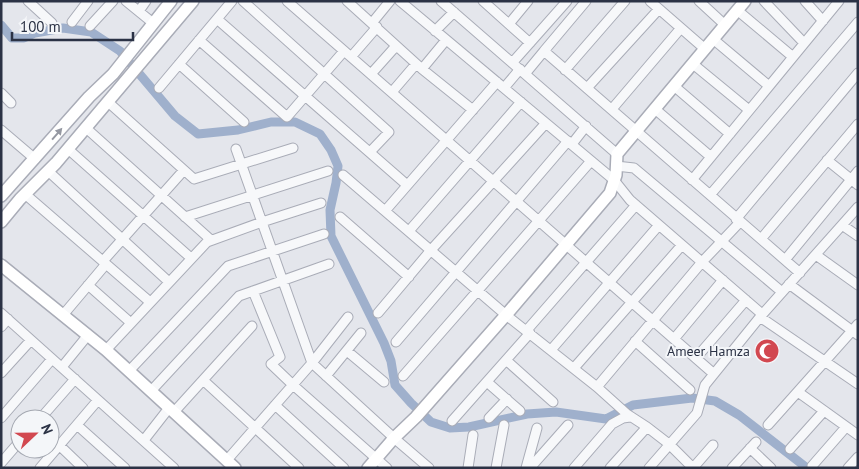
<svg xmlns="http://www.w3.org/2000/svg" width="859" height="469" font-family="'PT Sans',sans-serif">
  <style>
    .lines { fill: none; stroke-linecap: round; stroke-linejoin: round }
    .canal { stroke: #9fb0cc; stroke-width: 9 }
    .street-casing { stroke: #a9acb7; stroke-width: 11 }
    .secondary-casing { stroke: #a9acb7; stroke-width: 14 }
    .street { stroke: #f7f8fa; stroke-width: 9 }
    .secondary { stroke: #fff; stroke-width: 11 }
    .oneway { fill: #9598a2 }
    .labels { text-anchor: middle; stroke-width: 4; stroke-linejoin: round; paint-order: stroke }
    .poi-label { font-size: 14px; fill: #2b3245; stroke: #f4f6f9; text-anchor: end }
  </style>
  <rect width="100%" height="100%" fill="#e4e6ec"/>
  <g class="lines">
    <path class="canal" d="M1 25 12 38H24L35 33 63 28 91 32 120 51 175 116 198 134 238 130 271 122H295L320 134 331 150 338 166 336 183 330 210 331 236 384 343 391 361 395 385 411 403 431 422 450 428 469 427 527 414 556 412 606 419 633 405 692 398 715 401 739 415 807 468"/>
    <defs>
      <path id="street" d="M28 1 52 23
        M126 1 153 23
        M243 1 389 132 370 152
        M287 1 714 374
        M347 1 422 69 473 110
        M400 1 614 180 630 200 762 314
        M441 1 617 154
        M483 1 530 43
        M650 1 705 49
        M699 1 725 25
        M764 1 804 43
        M805 1 823 21
        M737 10 793 57
        M139 11 146 1
        M217 19 407 185
        M72 22 88 1
        M372 23 390 1
        M509 24 528 1
        M90 26 113 1
        M435 31 454 12
        M713 39 769 86
        M199 40 287 117 344 51
        M544 51 586 1
        M351 57 377 27
        M512 63 567 1
        M179 64 244 122
        M693 64 749 110
        M422 69 446 40
        M565 70 625 1
        M371 74 396 46
        M525 74 544 51 800 273
        M674 86 730 134
        M159 88 232 1
        M504 88 520 69
        M587 88 659 9
        M392 92 416 64
        M1 93 11 103
        M108 102 194 179 293 148
        M612 109 681 28
        M655 109 711 157
        M86 128 211 240
        M1 130 35 159
        M572 144 586 126
        M68 149 191 258
        M236 149 312 363 394 438 429 468
        M827 160 858 185
        M616 166 634 168 782 292
        M48 171 169 282
        M343 175 506 315 597 387 627 414 647 427 669 444 693 468
        M692 180 839 1
        M25 194 150 302
        M710 195 858 22
        M385 211 497 82
        M185 217 328 171
        M340 217 409 277
        M736 219 858 73
        M842 225 858 236
        M409 231 521 102
        M761 239 858 124
        M816 255 858 285
        M785 260 858 171
        M103 261 184 170
        M789 284 858 335
        M88 285 131 323
        M253 291 280 357 271 364 293 385 387 468
        M1 313 174 468
        M378 313 431 250 546 123
        M63 315 106 264
        M760 317 858 384
        M1 327 8 319
        M527 330 636 205
        M674 339 723 280
        M635 341 690 390
        M396 342 568 141
        M106 350 207 242 262 222 321 203
        M551 350 659 225
        M347 351 384 382
        M696 358 746 300
        M506 360 553 402
        M62 367 88 335
        M574 368 682 245
        M129 371 228 266 324 234
        M1 373 31 340
        M326 376 361 333
        M403 376 591 161
        M203 380 299 468
        M487 382 520 411
        M597 387 702 262 740 222
        M151 391 239 296 329 264
        M798 392 858 435
        M275 405 344 468
        M174 412 252 326
        M1 418 52 359
        M489 418 507 399
        M40 419 75 379
        M452 421 530 333
        M77 425 125 468
        M768 425 858 324
        M144 440 169 408
        M59 445 83 468
        M750 448 771 468
        M790 449 824 411
        M227 460 312 363 348 317
        M1 463 20 441
        M812 466 846 427
        M40 468 98 400
        M468 468 473 435
        M496 468 504 425
        M526 468 537 428
        M530 468 568 425
        M574 468 612 424 623 418 630 417
        M610 468 647 427
        M649 468 697 413 705 385 760 317 858 207
        M693 468 713 445
        M732 468 756 442
        M848 468 858 457"/>
      <path id="secondary" d="M1 196 89 97 113 74 171 1
        M1 222 20 199 56 163 193 1
        M1 265 106 350 235 468
        M368 468 394 438 416 417 506 315 610 193 616 175 617 154 745 1"/>
    </defs>
    <use href="#street" class="street-casing"/>
    <use href="#secondary" class="secondary-casing"/>
    <use href="#street" class="street"/>
    <use href="#secondary" class="secondary"/>
  </g>
  <defs><path id="oneway-solid" d="M-6-.8H1V-3.2L6.5 0L1 3.2V.8H-6Z" transform="scale(1.25)"/></defs>
  <use class="oneway" href="#oneway-solid" transform="translate(57 134) rotate(-49)"/>
  <defs>
    <symbol id="mosque-disc" viewBox="-11 -11 22 22"><circle r="9.5" fill="#d24850" stroke="#f4f6f9"/><path d="M3.5-4.9A6 6 0 1 0 3.5 4.9A5 5 0 1 1 3.5-4.9Z" fill="#fff"/></symbol>
  </defs>
  <g fill-rule="evenodd">
    <use href="#mosque-disc" x="753" y="337" width="28" height="28"/>
  </g>
  <g class="labels">
    <g class="poi-label">
      <text x="750" y="356">Ameer Hamza</text>
    </g>
  </g>
  <rect width="859" height="469" fill="none" stroke="#2b3245" stroke-width="5"/>
  <g transform="translate(35 434) rotate(68)"><circle r="24" fill="#f4f6f9" stroke="#a4a8b1"/>
  <path d="M0-4L9 19L0 12L-9 19Z" fill="#d24850"/>
  <text y="-8" font-size="14" font-weight="bold" text-anchor="middle" fill="#2b3245">N</text>
  </g>
  <path d="M12 32v8h121v-8" fill="none" stroke="#2b3245" stroke-width="2.5"/>
  <text x="20" y="32" font-size="15" fill="#2b3245" stroke="#f4f6f9" stroke-width="4" paint-order="stroke">100 m</text>
</svg>
